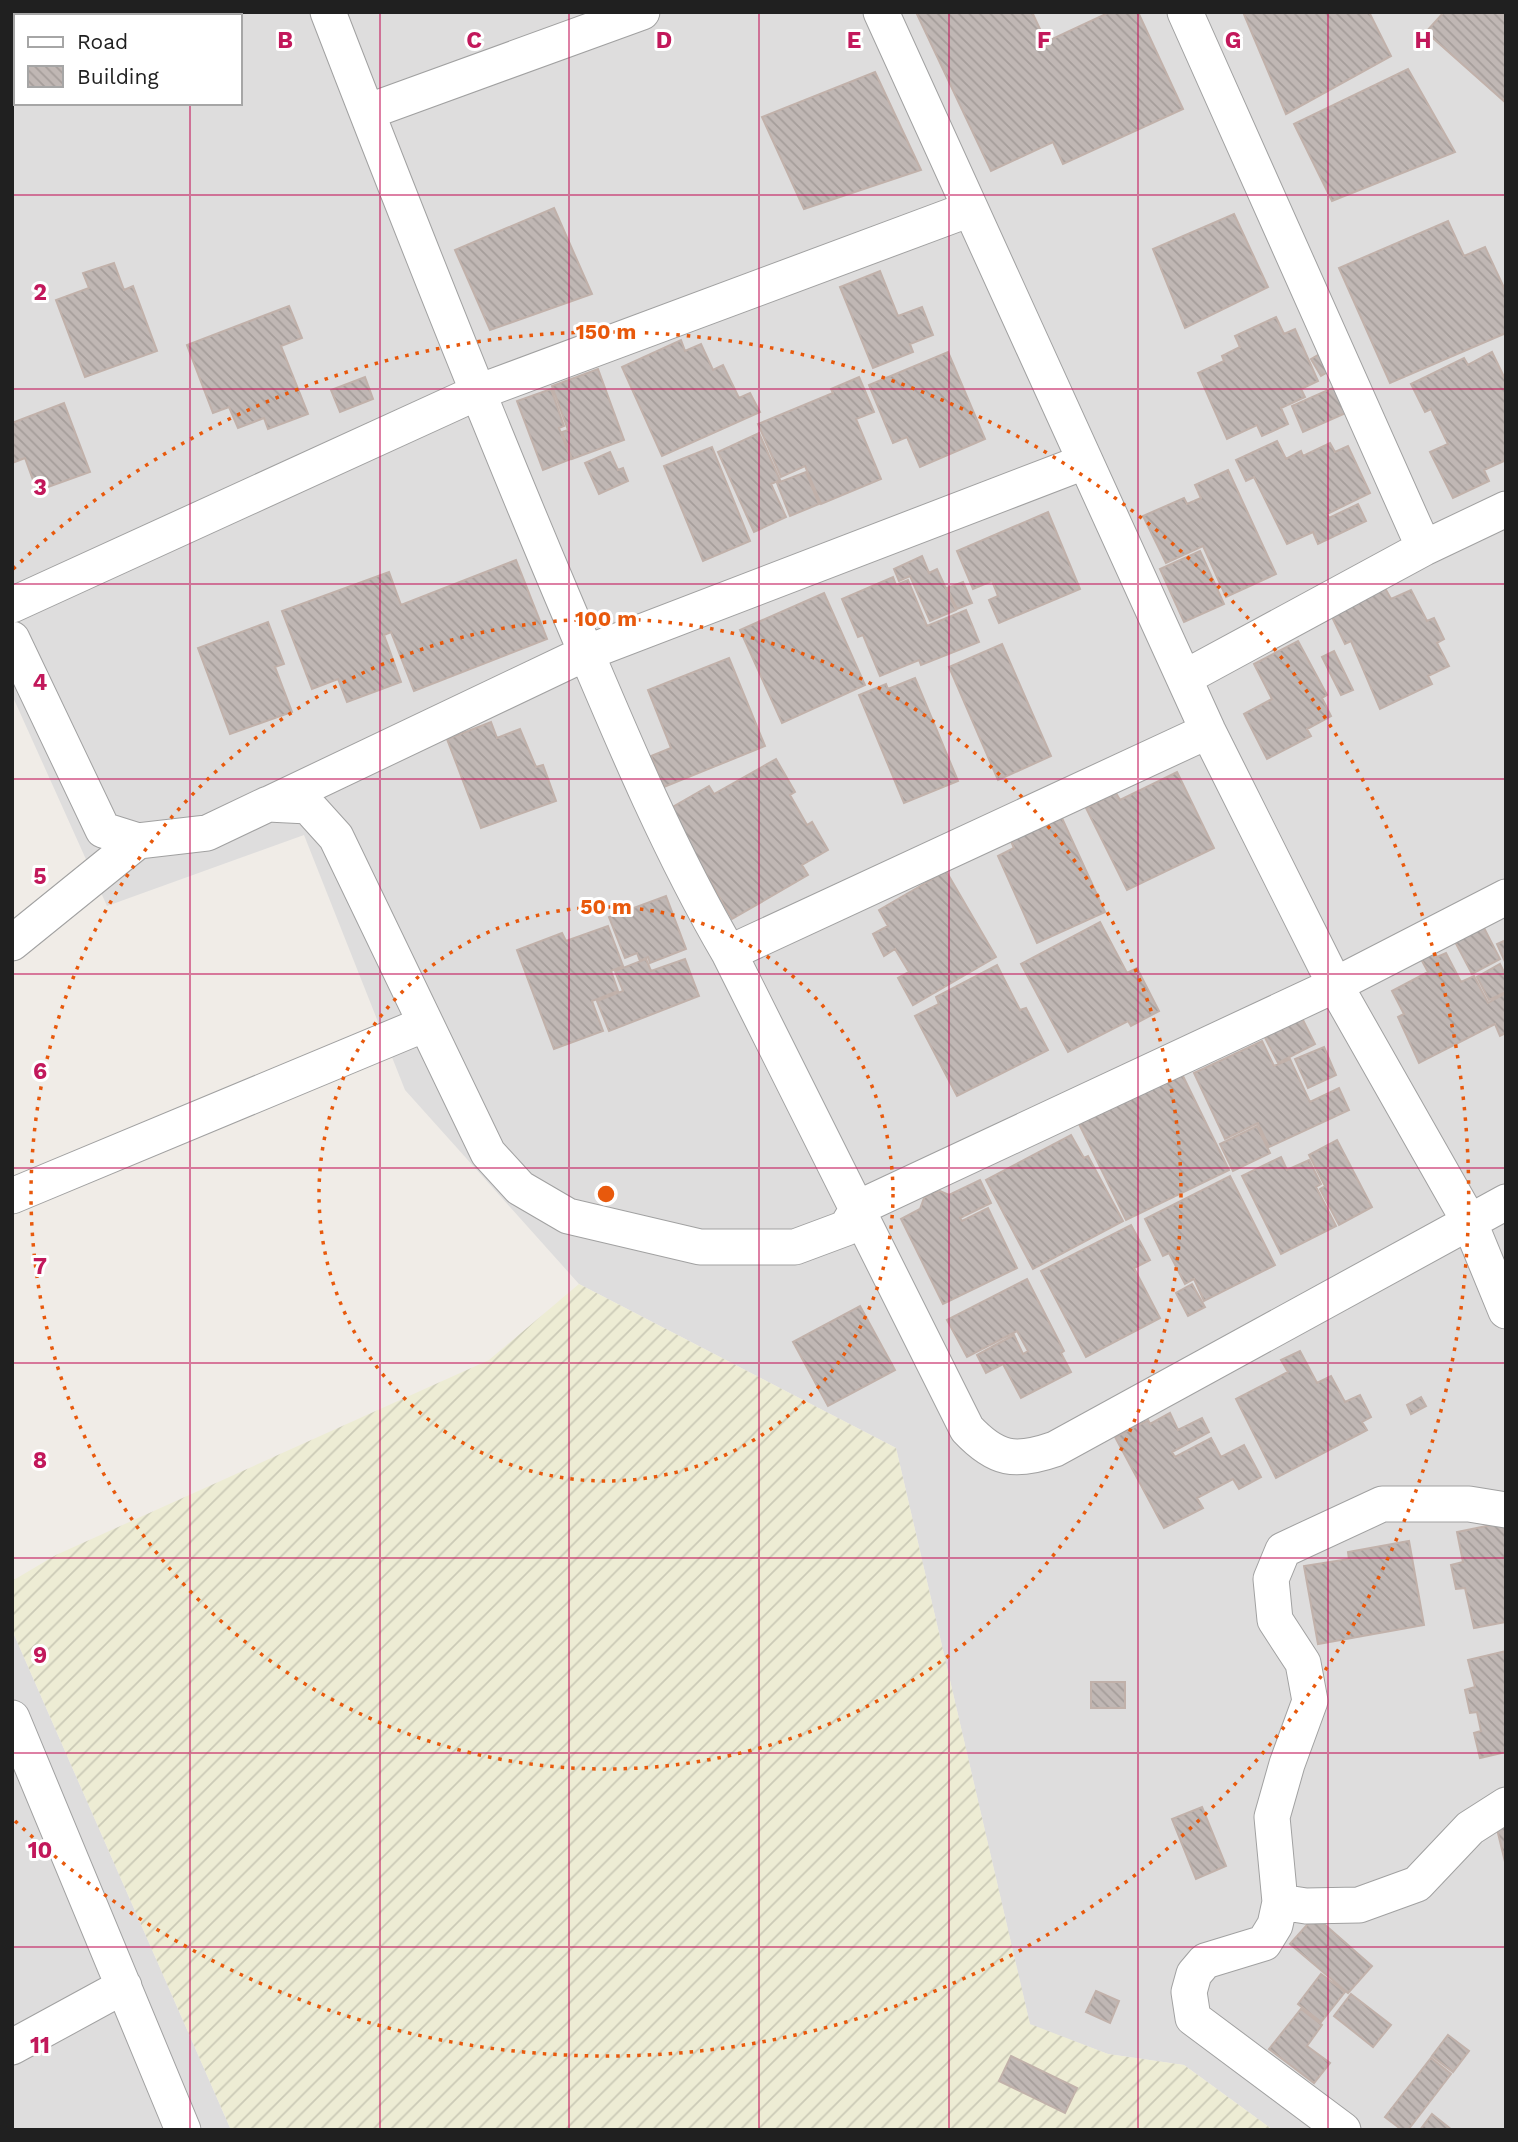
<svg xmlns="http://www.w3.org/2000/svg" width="1518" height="2142" font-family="'Work Sans',sans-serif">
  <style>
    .residential { fill: #dedddd; fill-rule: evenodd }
    .farmland { fill: url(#farmland-furrows) }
    .building { fill: url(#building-back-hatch); stroke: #c1b1aa; stroke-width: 2 }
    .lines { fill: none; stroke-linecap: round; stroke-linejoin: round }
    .minor-casing { stroke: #a1a1a1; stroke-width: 37 }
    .minor { stroke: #fff; stroke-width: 35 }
    .grid { fill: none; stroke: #c2185b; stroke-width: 2; stroke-opacity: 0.55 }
    .ring { fill: none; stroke: #e8590c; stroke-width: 3.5; stroke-dasharray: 3.5 7 }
    .grid-label { font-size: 23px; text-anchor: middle; font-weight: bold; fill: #c2185b; stroke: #fff; stroke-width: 6; stroke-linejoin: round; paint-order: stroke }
    .centre { fill: #e8590c; stroke: #fff; stroke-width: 3.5 }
    .ring-label { font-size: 21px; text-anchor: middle; font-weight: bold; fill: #e8590c; stroke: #fff; stroke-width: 6; stroke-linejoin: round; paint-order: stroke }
  </style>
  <defs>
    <pattern id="farmland-furrows" width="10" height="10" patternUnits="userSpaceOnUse" patternTransform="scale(1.75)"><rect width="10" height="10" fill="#edecd4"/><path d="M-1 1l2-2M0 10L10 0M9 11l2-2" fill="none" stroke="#cbcab6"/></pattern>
    <pattern id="building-back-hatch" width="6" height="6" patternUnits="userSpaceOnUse" patternTransform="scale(1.75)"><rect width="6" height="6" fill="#c0b7b4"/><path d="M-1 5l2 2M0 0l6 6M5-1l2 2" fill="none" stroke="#a59d9a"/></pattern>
  </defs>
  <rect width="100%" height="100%" fill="#f0ece7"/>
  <path class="residential" d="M12 12H1506V2130H1273L1184 2065 1108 2054 1030 2025 896 1448 579 1284 405 1090 304 835 107 906 12 695ZM16 16H240V103H16Z
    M12 1630 231 2130H12Z"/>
  <path class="farmland" d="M579 1284 896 1448 1030 2024 1108 2054 1184 2065 1273 2130H231L12 1630V1581L56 1555 489 1360Z"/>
  <path class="building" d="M12 12H30L31 16H16V94L12 95Z
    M82 12H146L147 16H81Z
    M916 12H1032L1046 42 1110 12H1138L1183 109 1063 164 1053 142 991 171Z
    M1243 12H1369L1391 56 1286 114Z
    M1444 12H1506V103L1426 32Z
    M1408 69 1455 152 1332 201 1294 124Z
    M875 72 921 170 804 209 762 117Z
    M554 208 592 294 490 330 455 250Z
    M1234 214 1268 287 1185 328 1153 249Z
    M1448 221 1464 256 1485 247 1506 292V333L1390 383 1339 268Z
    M114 263 124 290 133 286 157 351 85 377 56 300 89 288 83 273Z
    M880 271 898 316 922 307 933 335 910 344 913 352 873 368 840 287Z
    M289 306 302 338 281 346 308 414 268 429 264 418 238 428 229 407 213 413 187 345Z
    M1276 317 1284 334 1295 329 1318 381 1301 389 1305 397 1281 408 1288 424 1262 436 1257 425 1227 439 1198 373 1224 361 1222 356 1240 347 1235 336Z
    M681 340 685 351 701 344 713 370 723 365 739 398 750 393 760 412 662 456 622 367Z
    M948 352 985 439 920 467 907 437 893 443 869 385Z
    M1323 352 1333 369 1321 376 1311 359Z
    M1492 352 1506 381V460L1484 470 1489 481 1453 498 1430 452 1448 444 1431 409 1425 412 1411 384 1464 358 1468 365Z
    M598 369 624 440 572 459 562 432 568 430 552 386Z
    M365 377 373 399 340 412 331 390Z
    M859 377 874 412 856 419 881 479 821 504 805 466 781 477 758 424 833 393 831 389Z
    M1337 386 1348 412 1303 432 1292 406Z
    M551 389 564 426 559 428 571 459 543 470 517 401Z
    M64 403 90 472 37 491 25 458 12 463V423Z
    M759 433 780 480 771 484 786 517 754 532 718 452Z
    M1277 441 1286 459 1301 451 1303 456 1330 443 1335 452 1348 446 1370 493 1327 514 1329 518 1358 504 1366 521 1318 544 1313 532 1287 544 1254 477 1246 481 1236 460Z
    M712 447 750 541 703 561 664 466Z
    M610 452 618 470 623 468 628 481 599 494 585 463Z
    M1228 470 1276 574 1226 597 1203 546 1166 563 1143 516 1184 498 1187 504 1201 498 1195 485Z
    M806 472 819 504 790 516 777 483Z
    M1048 512 1080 589 999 623 989 600 998 596 992 581 973 589 957 551Z
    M1200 551 1224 604 1184 622 1160 569Z
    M922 556 929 573 937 569 956 610 930 621 910 576 899 581 894 569Z
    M516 560 547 639 414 691 391 632 384 635 401 682 347 702 338 679 312 689 282 611 389 572 401 605Z
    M893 577 896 585 908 580 927 626 966 610 979 642 921 665 919 660 880 676 863 635 858 637 842 599Z
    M963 582 972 603 957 609 947 588Z
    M1385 588 1391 599 1411 590 1427 621 1434 618 1444 639 1437 643 1449 666 1428 676 1432 684 1380 709 1351 641 1345 644 1331 615Z
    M824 593 865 685 782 723 740 630Z
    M268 622 284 664 275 667 292 712 230 734 198 648Z
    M1298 641 1327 695 1322 698 1331 716 1307 729 1311 736 1267 759 1244 714 1272 699 1254 664Z
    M1002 644 1051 756 998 780 949 667Z
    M1334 651 1353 690 1341 695 1322 657Z
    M729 658 765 746 664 787 651 756 671 748 648 690Z
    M915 678 958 781 904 803 859 695 886 684 888 689Z
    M491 722 497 738 520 729 536 767 543 765 556 801 481 828 447 739Z
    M776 759 795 792 790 795 807 825 812 822 828 850 802 865 808 875 732 919 669 809 709 786 714 794Z
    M1177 772 1214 848 1127 890 1086 808 1116 793 1120 800Z
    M1061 816 1105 912 1037 943 998 856 1014 848 1010 839Z
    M946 871 996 957 913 1005 898 978 909 972 895 949 884 956 873 934 888 926 879 910Z
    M666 896 686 949 650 963 648 957 640 961 637 953 625 958 609 917Z
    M1100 922 1127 973 1137 968 1159 1011 1131 1026 1128 1021 1068 1052 1021 964Z
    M1482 924 1500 959 1472 974 1453 938Z
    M608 926 623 966 611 971 618 991 592 1001 603 1031 554 1049 517 950 562 933 566 941Z
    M1506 940V964L1497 944Z
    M1434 952 1437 957 1446 953 1461 982 1474 976 1488 1003 1506 993V1033L1500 1036 1495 1024 1419 1063 1398 1017 1404 1014 1392 991 1428 972 1421 959Z
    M646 959 651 971 685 959 699 996 609 1031 597 1001 623 991 615 971Z
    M1500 964 1506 976V992L1489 1000 1477 977Z
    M997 965 1020 1010 1026 1008 1048 1050 957 1096 915 1016 939 1004 936 997Z
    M1297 1008 1315 1044 1278 1063 1259 1026Z
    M1262 1041 1274 1066 1290 1059 1310 1102 1339 1088 1349 1110 1269 1147 1258 1123 1225 1139 1194 1073Z
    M1324 1047 1336 1075 1308 1088 1295 1059Z
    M1182 1074 1229 1170 1126 1220 1079 1124Z
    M1257 1126 1270 1153 1233 1171 1220 1144Z
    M1071 1135 1084 1158 1088 1156 1123 1221 1033 1269 986 1180Z
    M1337 1140 1372 1207 1339 1225 1320 1189 1325 1186 1309 1155Z
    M1281 1157 1287 1170 1309 1160 1321 1184 1316 1187 1336 1226 1281 1254 1242 1176Z
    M1230 1176 1275 1265 1204 1301 1194 1279 1185 1284 1169 1253 1163 1256 1145 1219Z
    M980 1180 991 1203 960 1218 962 1221 988 1208 1017 1268 943 1304 901 1219 920 1209 924 1198 931 1193 940 1191 949 1195Z
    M1131 1225 1150 1260 1134 1268 1160 1318 1086 1357 1041 1271Z
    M1027 1279 1064 1351 1061 1353 1071 1372 1021 1398 1003 1364 986 1373 977 1355 1014 1335 1023 1354 1028 1351 1017 1331 967 1357 947 1320Z
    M1192 1284 1205 1307 1188 1316 1176 1293Z
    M860 1306 895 1370 828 1406 793 1342Z
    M1300 1351 1317 1383 1331 1376 1345 1402 1360 1395 1371 1417 1362 1422 1367 1430 1276 1478 1236 1399 1288 1372 1281 1360Z
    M1421 1397 1426 1406 1411 1414 1407 1405Z
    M1170 1413 1178 1430 1202 1418 1209 1432 1172 1452 1175 1457 1211 1438 1221 1457 1244 1445 1261 1477 1239 1489 1233 1479 1197 1498 1203 1508 1164 1528 1115 1437 1148 1420 1150 1424Z
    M1506 1522V1622L1474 1628 1465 1588 1456 1589 1451 1565 1463 1562 1457 1532Z
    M1409 1541 1424 1625 1318 1644 1304 1566 1349 1559 1348 1552Z
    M1506 1651V1752L1480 1758 1474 1733 1481 1731 1477 1712 1470 1713 1465 1690 1475 1687 1468 1660Z
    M1091 1682H1125V1708H1091Z
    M1202 1807 1226 1866 1196 1879 1172 1819Z
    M1506 1827V1866L1497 1829Z
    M1315 1916 1372 1966 1348 1993 1290 1944Z
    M1321 1974 1345 1992 1321 2022 1298 2004Z
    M1096 1991 1119 2001 1110 2023 1086 2012Z
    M1351 1994 1391 2025 1373 2047 1334 2016Z
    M1301 2009 1322 2025 1307 2046 1330 2063 1314 2083 1269 2049Z
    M1448 2035 1469 2051 1453 2072 1432 2056Z
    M1011 2056 1077 2088 1065 2113 999 2081Z
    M1431 2058 1451 2074 1408 2130H1402L1385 2117Z
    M1432 2114 1452 2130H1420Z"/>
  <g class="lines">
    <defs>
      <path id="minor" d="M328 12C404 209 481 404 563 598 614 718 663 840 729 953L967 1429C996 1460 1015 1463 1055 1449L1506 1202
        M881 12 1208 731 1335 985 1469 1221 1506 1311
        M1185 12 1424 548
        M367 112 642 12
        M12 605 476 393 970 209
        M12 639 103 830 138 841 207 833 268 804 308 806 336 837 488 1153 520 1188 568 1216 700 1247H795L846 1228 858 1208 1335 985 1506 897
        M1184 678 1424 548 1506 509
        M271 803 586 653 1084 462
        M12 943 138 841
        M729 953 1208 731
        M12 1196 425 1024
        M12 1718 183 2130
        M1280 1902 1306 1906 1359 1905 1417 1884 1470 1828 1506 1805
        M12 2047 124 1986
        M1343 2130 1193 2018 1189 1992 1194 1974 1205 1961 1264 1943 1275 1925 1280 1902 1272 1817 1287 1764 1310 1701 1303 1663 1275 1620 1271 1579 1283 1550 1382 1504H1469L1506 1510"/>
    </defs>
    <use href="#minor" class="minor-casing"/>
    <use href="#minor" class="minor"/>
  </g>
  <path class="grid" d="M190 12V16M380 12V2130M569 12V2130M759 12V2130M949 12V2130M1138 12V2130M1328 12V2130M190 103V2130M12 195H1506M12 389H1506M12 584H1506M12 779H1506M12 974H1506M12 1168H1506M12 1363H1506M12 1558H1506M12 1753H1506M12 1947H1506"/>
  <g class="ring">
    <circle cx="606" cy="1194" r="287"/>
    <circle cx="606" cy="1194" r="575"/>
    <path d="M13 569A862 862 0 1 1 13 1819"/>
  </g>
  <g class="grid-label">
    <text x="285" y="48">B</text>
    <text x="474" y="48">C</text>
    <text x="664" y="48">D</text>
    <text x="854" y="48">E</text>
    <text x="1044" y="48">F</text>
    <text x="1233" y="48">G</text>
    <text x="1423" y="48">H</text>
    <text x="40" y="300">2</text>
    <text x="40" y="495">3</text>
    <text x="40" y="690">4</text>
    <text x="40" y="884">5</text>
    <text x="40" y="1079">6</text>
    <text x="40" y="1274">7</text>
    <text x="40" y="1468">8</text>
    <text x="40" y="1663">9</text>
    <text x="40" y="1858">10</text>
    <text x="40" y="2053">11</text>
  </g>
  <circle cx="606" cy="1194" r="10" class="centre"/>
  <g class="ring-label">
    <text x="606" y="339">150 m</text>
    <text x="606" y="626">100 m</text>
    <text x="606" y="914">50 m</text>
  </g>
  <rect width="1518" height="2142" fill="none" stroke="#202020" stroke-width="28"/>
  <rect x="14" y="14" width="228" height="91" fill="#ffffff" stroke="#a6a6a6" stroke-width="2"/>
  <rect x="28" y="37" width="35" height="10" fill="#ffffff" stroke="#a6a6a6" stroke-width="2"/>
  <text x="77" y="49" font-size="21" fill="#202020">Road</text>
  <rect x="28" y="66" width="35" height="21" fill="url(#building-back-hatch)" stroke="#a6a6a6" stroke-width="2"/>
  <text x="77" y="84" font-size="21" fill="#202020">Building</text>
</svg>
